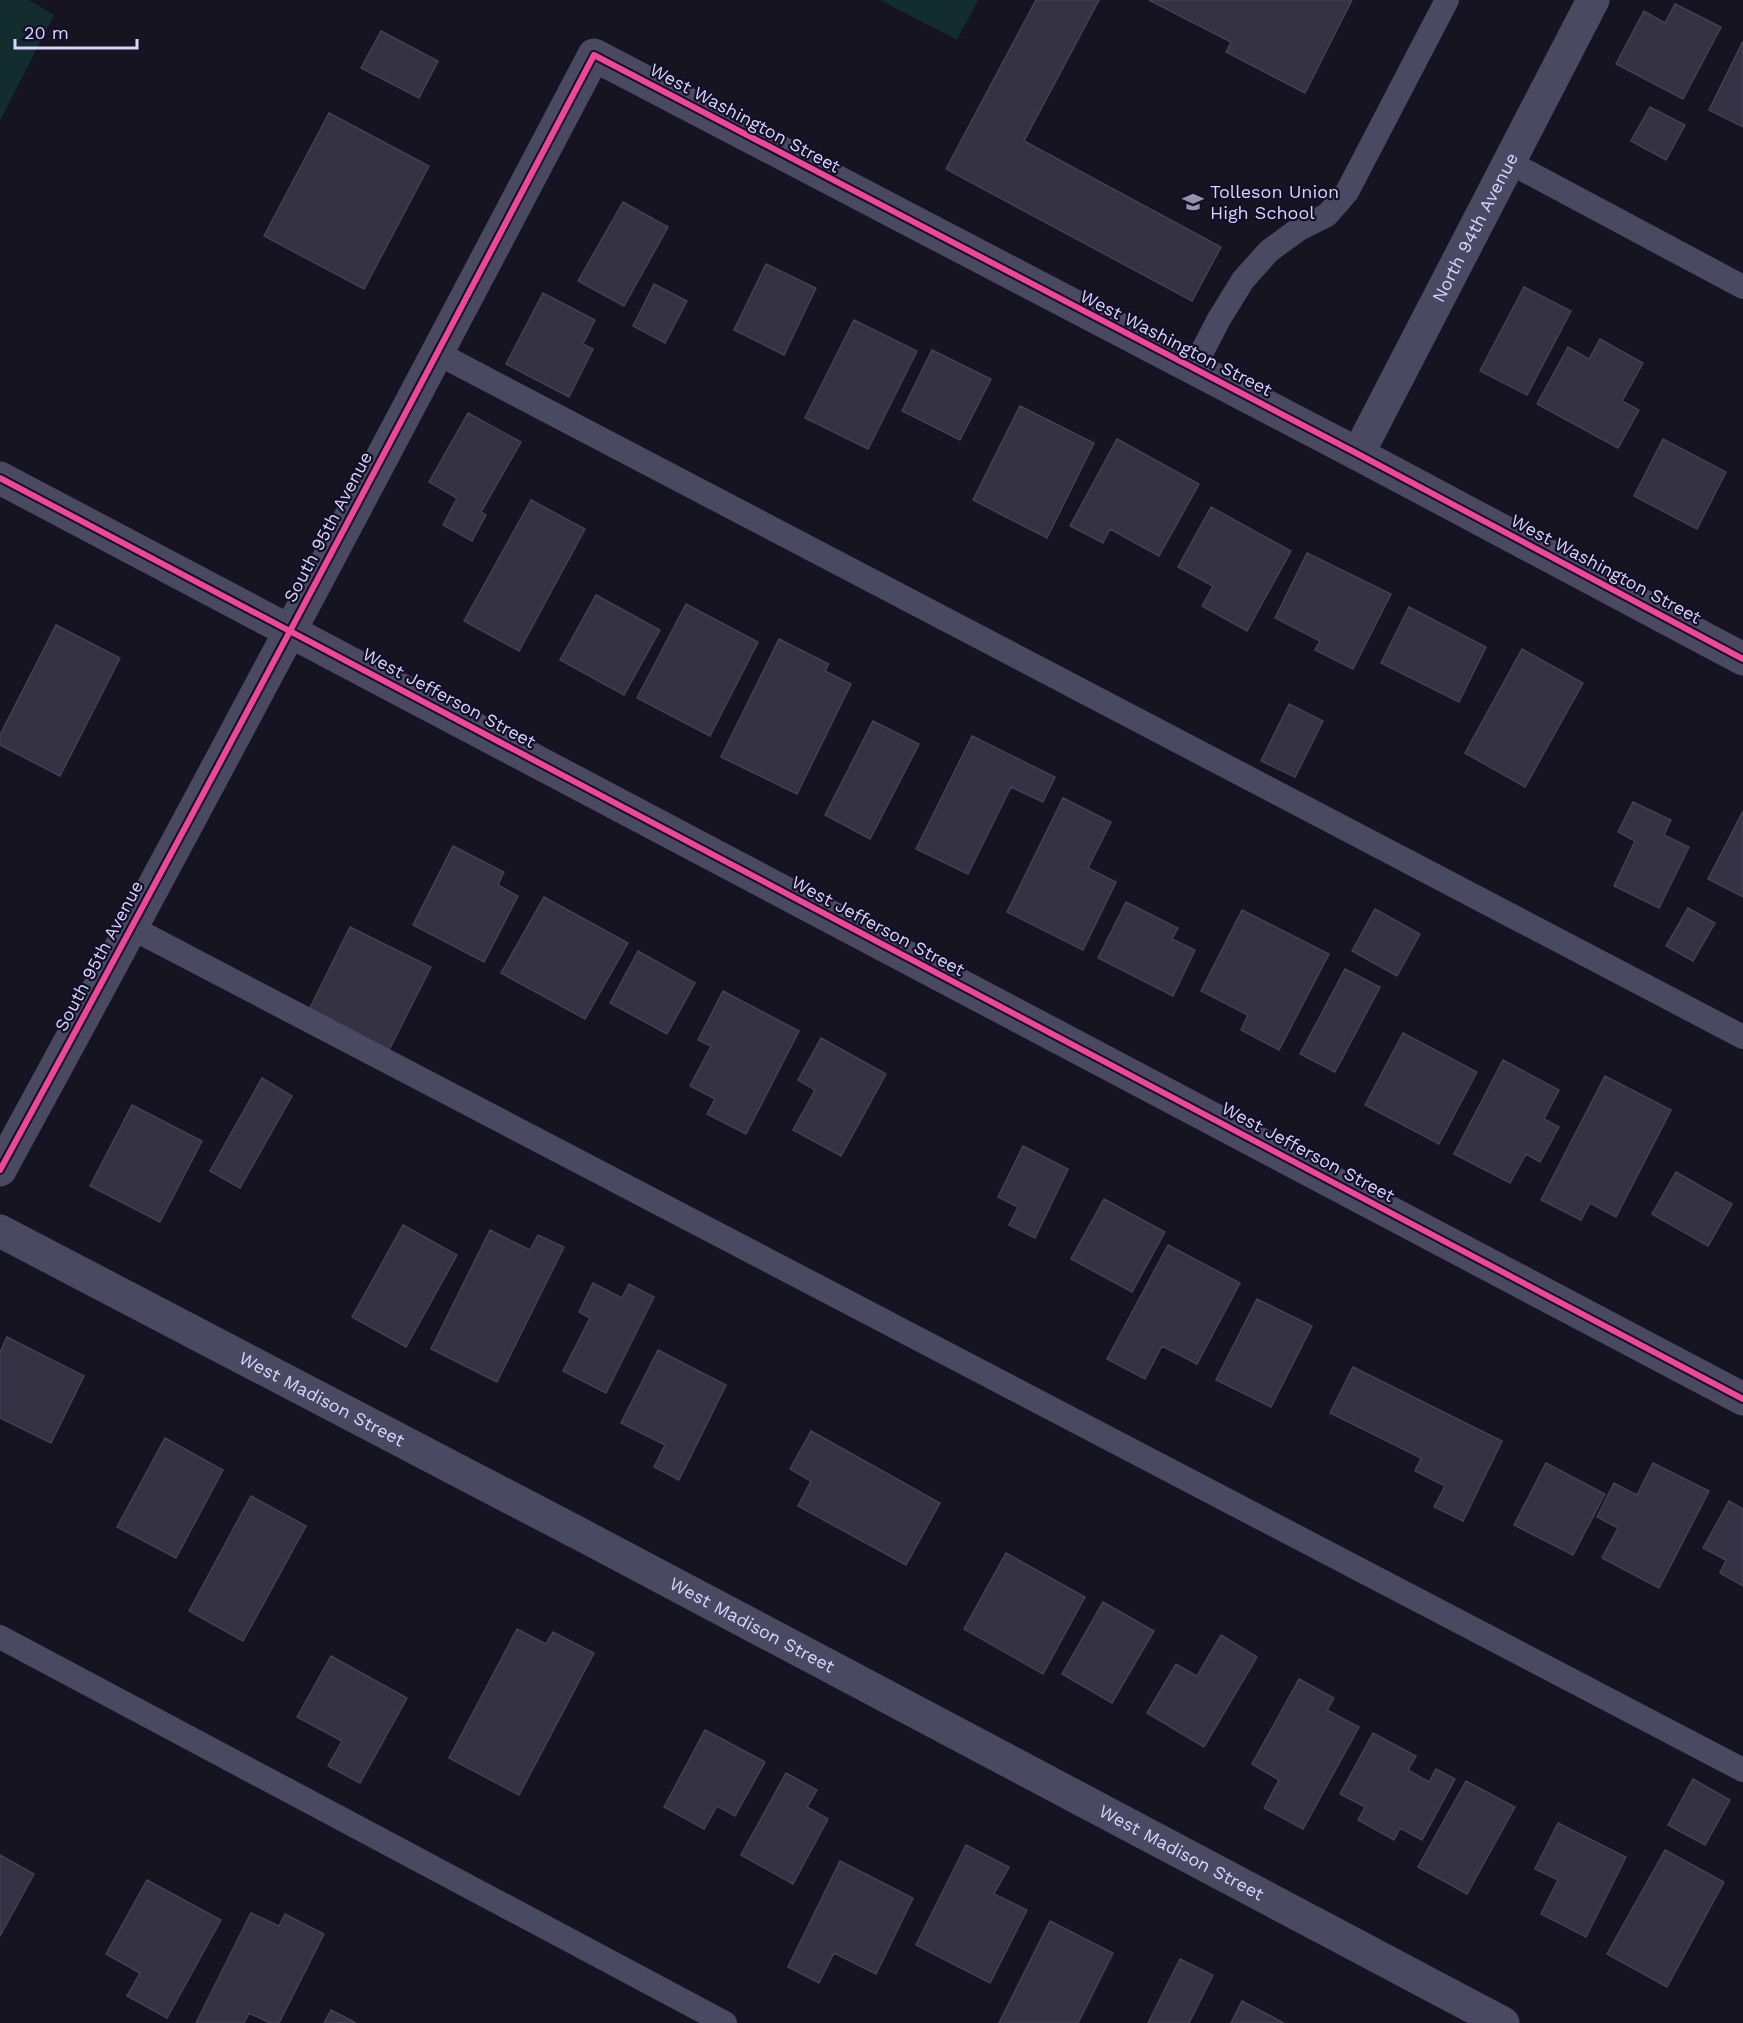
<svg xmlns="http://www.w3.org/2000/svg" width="1743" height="2023" font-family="'Work Sans',sans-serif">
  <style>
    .green { fill: #132c2d }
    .building { fill: #343243; stroke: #433f54; stroke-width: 1.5 }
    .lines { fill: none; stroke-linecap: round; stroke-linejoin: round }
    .lane { stroke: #4a4962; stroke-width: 24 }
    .street { stroke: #4a4962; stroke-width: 33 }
    .cycleway-casing { stroke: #130f26; stroke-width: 10 }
    .cycleway { stroke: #ed469a; stroke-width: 6 }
    .labels { text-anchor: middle; stroke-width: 4.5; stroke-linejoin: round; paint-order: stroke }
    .street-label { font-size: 18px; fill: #d9d4ff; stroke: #130f26 }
    .poi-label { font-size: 18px; fill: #d9d4ff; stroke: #130f26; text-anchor: start }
  </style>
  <rect width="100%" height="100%" fill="#161421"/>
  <path class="green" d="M0 0H29L54 15 0 121Z
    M880 0H978L957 40Z"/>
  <path class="building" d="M1036 0H1099L1024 141 1221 247 1192 301 946 169Z
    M1149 0H1352L1305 93 1226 52 1231 42Z
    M1675 4 1721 27 1683 99 1616 64 1644 11 1665 23Z
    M381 31 438 61 419 98 361 68Z
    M1743 41V127L1709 110Z
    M1650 107 1685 125 1666 160 1631 141Z
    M329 113 429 166 364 289 264 236Z
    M623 202 668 227 624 306 578 281Z
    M766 264 816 288 784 355 734 330Z
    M654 284 687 301 665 343 633 326Z
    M1524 287 1571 311 1527 395 1480 371Z
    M543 293 595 320 583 344 593 349 569 397 506 364Z
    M854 320 917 351 868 449 805 418Z
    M1600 339 1643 363 1622 401 1639 410 1618 448 1537 404 1568 347 1589 359Z
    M932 350 991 379 960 440 902 411Z
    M1020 406 1094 443 1047 538 973 500Z
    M468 413 521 442 481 512 486 515 472 541 443 525 457 498 429 482Z
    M1117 439 1199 484 1159 556 1110 529 1103 543 1070 526Z
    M1663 439 1726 472 1697 529 1634 496Z
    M531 500 585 529 519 651 464 621Z
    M1211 507 1291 551 1247 631 1202 606 1213 586 1178 567Z
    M1307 553 1391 594 1353 669 1315 650 1320 641 1275 618Z
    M596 595 660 630 624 695 560 660Z
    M686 604 758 642 710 736 637 698Z
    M1409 607 1486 647 1459 702 1381 663Z
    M56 625 120 658 60 776 0 745V735Z
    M779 639 829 664 825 671 851 684 797 794 721 757Z
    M1522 649 1583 683 1525 787 1465 753Z
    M1289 704 1323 721 1295 777 1261 761Z
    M873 721 919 744 870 839 825 815Z
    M972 736 1055 777 1043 802 1011 787 968 874 916 849Z
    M1063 798 1111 822 1088 868 1116 882 1083 950 1007 912Z
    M1633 802 1671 820 1664 835 1689 847 1659 908 1614 886 1635 841 1618 832Z
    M1743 811V897L1708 879Z
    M453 846 504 872 498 885 518 896 484 962 413 925Z
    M544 897 628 943 585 1019 501 973Z
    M1126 902 1178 928 1172 939 1195 950 1173 996 1098 958Z
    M1688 908 1715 923 1693 961 1666 946Z
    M1375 909 1420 934 1397 976 1352 951Z
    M1242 910 1329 954 1279 1050 1241 1030 1248 1015 1201 991Z
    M350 927 431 967 389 1050 309 1010Z
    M638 951 695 983 667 1034 610 1003Z
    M1345 969 1380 987 1335 1072 1300 1054Z
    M723 991 799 1031 746 1134 707 1114 715 1099 690 1086 711 1046 698 1040Z
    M1403 1033 1477 1072 1439 1144 1365 1105Z
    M821 1038 886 1074 841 1156 793 1130 815 1090 798 1080Z
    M1503 1060 1559 1090 1544 1119 1559 1127 1540 1162 1526 1154 1510 1183 1454 1154Z
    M1605 1076 1671 1110 1616 1217 1590 1203 1581 1220 1541 1200Z
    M262 1078 292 1096 240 1188 210 1171Z
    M132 1105 202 1141 160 1222 90 1186Z
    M1023 1146 1068 1169 1035 1238 1009 1225 1018 1207 998 1197Z
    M1676 1172 1732 1204 1708 1246 1652 1214Z
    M1104 1199 1165 1232 1132 1292 1071 1259Z
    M403 1225 457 1255 406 1347 352 1317Z
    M490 1230 530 1250 538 1235 564 1247 497 1382 431 1349Z
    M1168 1245 1240 1283 1197 1364 1162 1346 1145 1379 1107 1359Z
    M593 1283 622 1298 629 1284 654 1297 606 1393 563 1371 590 1318 579 1312Z
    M1257 1299 1312 1326 1271 1407 1216 1380Z
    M7 1337 84 1376 51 1443 0 1418V1352Z
    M658 1350 726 1385 679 1480 654 1467 665 1445 621 1423Z
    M1353 1367 1502 1441 1463 1521 1434 1507 1445 1486 1415 1471 1421 1458 1330 1413Z
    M811 1431 940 1503 906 1565 798 1506 811 1481 790 1469Z
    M165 1438 223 1470 176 1558 117 1527Z
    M1546 1463 1605 1494 1573 1555 1514 1525Z
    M1653 1463 1709 1491 1659 1588 1602 1558 1618 1528 1597 1517 1614 1483 1637 1495Z
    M251 1496 306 1526 243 1641 189 1611Z
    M1729 1501 1743 1509V1586L1720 1573 1726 1560 1703 1548Z
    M1006 1553 1085 1597 1043 1674 964 1629Z
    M1103 1602 1154 1631 1112 1703 1062 1674Z
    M517 1629 546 1644 553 1632 594 1653 519 1795 449 1758Z
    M1221 1635 1257 1657 1204 1747 1147 1713 1176 1664 1197 1676Z
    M331 1656 407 1698 360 1783 328 1766 342 1741 297 1717Z
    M1299 1679 1334 1698 1327 1710 1359 1727 1303 1829 1264 1808 1279 1780 1252 1764Z
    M705 1730 765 1762 735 1816 717 1806 704 1829 664 1807Z
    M1373 1733 1416 1756 1408 1770 1429 1782 1436 1769 1455 1779 1422 1840 1400 1828 1394 1840 1358 1820 1365 1807 1340 1794Z
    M786 1773 817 1790 807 1807 828 1819 793 1884 741 1855Z
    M1693 1779 1730 1800 1705 1845 1668 1825Z
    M1466 1781 1515 1807 1467 1894 1418 1867Z
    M1558 1823 1626 1857 1586 1937 1541 1914 1558 1880 1535 1869Z
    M966 1845 1009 1867 994 1894 1027 1910 990 1983 916 1945Z
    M1665 1850 1724 1882 1667 1987 1607 1954Z
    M0 1855 34 1874 0 1936Z
    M840 1861 913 1898 876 1974 834 1953 819 1983 788 1967Z
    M147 1880 221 1920 167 2018 127 1996 140 1973 106 1954Z
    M251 1913 279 1926 285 1914 324 1934 279 2023H270L249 2013 244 2023H196Z
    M1050 1921 1113 1953 1078 2023H999Z
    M1180 1959 1213 1975 1189 2023H1148Z
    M1242 2001 1284 2023H1231Z
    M331 2010 356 2023H324Z"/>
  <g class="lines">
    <path class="lane" d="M1509 162 1743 287
      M437 353 1743 1037
      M1193 369 1219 319 1243 280 1269 251 1299 229 1327 215 1347 192 1447 0
      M132 928 1743 1770
      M0 1637 725 2023"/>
    <g class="street">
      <path id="s1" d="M1358 454 1593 0"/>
      <path d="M0 478 1743 1399"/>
      <path d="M0 1170C202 800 398 428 594 55L1358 454 1743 659"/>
      <path id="s2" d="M0 1231 597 1543 1503 2023"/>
    </g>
    <defs>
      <path id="cycleway" d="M0 478 1743 1399
        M0 1170C202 800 398 428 594 55L1358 454 1743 659"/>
    </defs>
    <use href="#cycleway" class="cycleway-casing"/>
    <use href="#cycleway" class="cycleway"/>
  </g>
  <defs>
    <symbol id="school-bare" viewBox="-9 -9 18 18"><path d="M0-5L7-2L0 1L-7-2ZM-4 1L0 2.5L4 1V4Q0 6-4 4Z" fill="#9591b1" stroke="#130f26" stroke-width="2.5" paint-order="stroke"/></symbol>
  </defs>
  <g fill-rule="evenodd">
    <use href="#school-bare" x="1178" y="187" width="30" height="30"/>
  </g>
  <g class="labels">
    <g class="street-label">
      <text transform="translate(745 118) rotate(28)" y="6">West Washington Street</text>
      <text dy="6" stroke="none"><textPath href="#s1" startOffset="255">North 94th Avenue</textPath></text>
      <text transform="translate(1176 343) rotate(27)" y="6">West Washington Street</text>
      <text transform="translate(328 527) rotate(-62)" y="6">South 95th Avenue</text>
      <text transform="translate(1606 569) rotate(28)" y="6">West Washington Street</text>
      <text transform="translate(449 698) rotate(28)" y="6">West Jefferson Street</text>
      <text transform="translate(878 926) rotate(28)" y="6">West Jefferson Street</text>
      <text transform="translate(99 956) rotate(-62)" y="6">South 95th Avenue</text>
      <text transform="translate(1308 1152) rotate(28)" y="6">West Jefferson Street</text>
      <text dy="6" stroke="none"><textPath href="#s2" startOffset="363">West Madison Street</textPath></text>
      <text dy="6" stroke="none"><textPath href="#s2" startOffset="849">West Madison Street</textPath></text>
      <text dy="6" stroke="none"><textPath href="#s2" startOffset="1335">West Madison Street</textPath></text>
    </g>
    <g class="poi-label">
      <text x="1210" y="198">Tolleson Union<tspan x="1210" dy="21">High School</tspan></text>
    </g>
  </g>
  <path d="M15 39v9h122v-9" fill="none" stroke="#d9d4ff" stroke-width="3"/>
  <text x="24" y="39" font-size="18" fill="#d9d4ff" stroke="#130f26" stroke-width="4.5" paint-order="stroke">20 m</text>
</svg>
